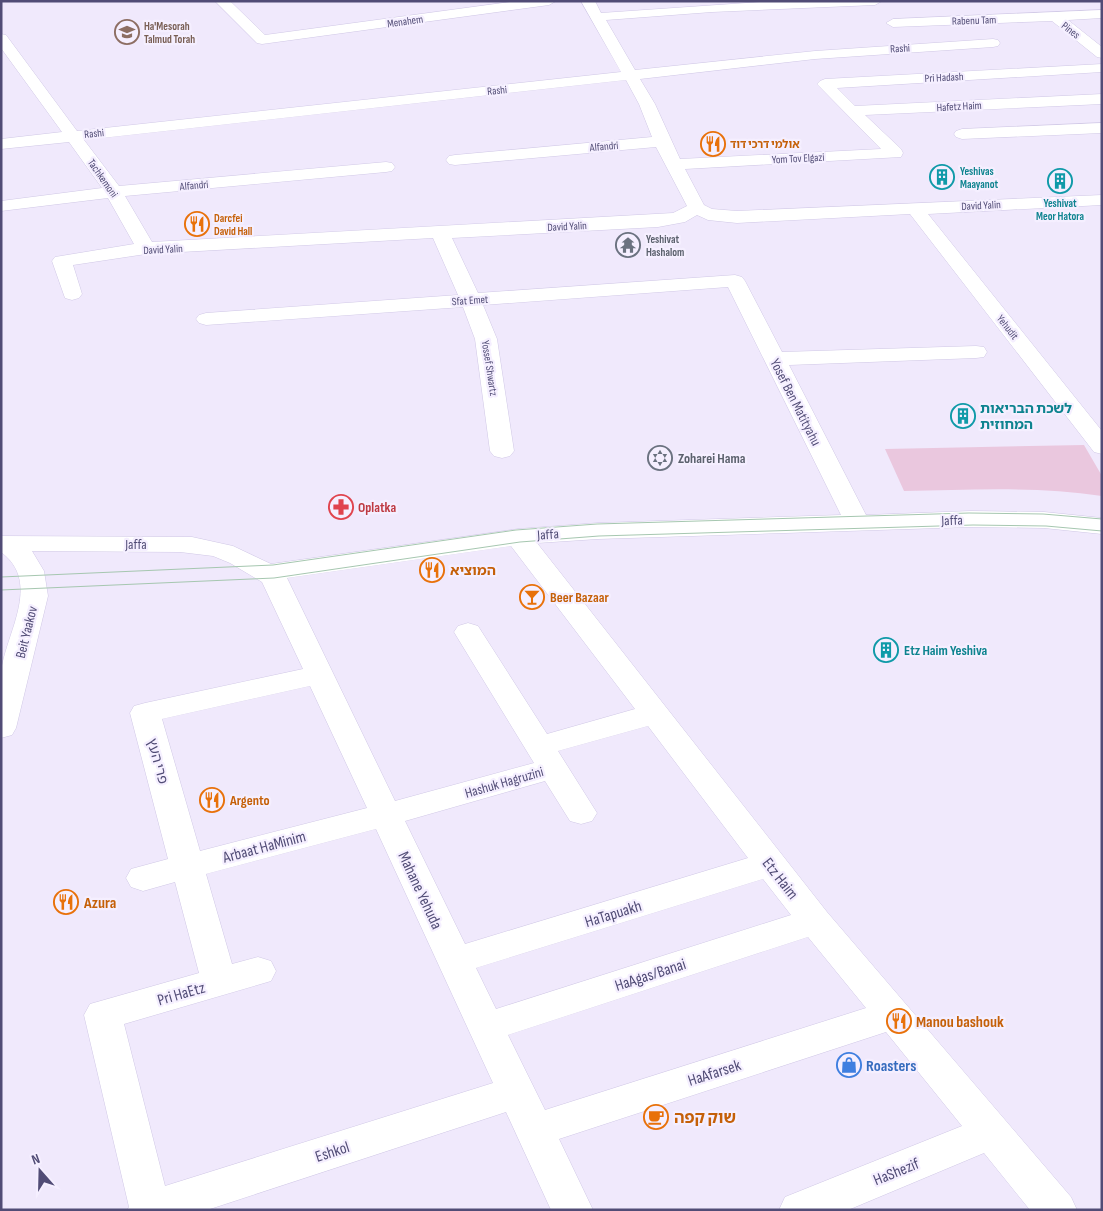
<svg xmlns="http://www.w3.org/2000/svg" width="1103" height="1211" font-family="'Sofia Sans Condensed','Noto Sans Hebrew',sans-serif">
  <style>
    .green { fill: #eac7de }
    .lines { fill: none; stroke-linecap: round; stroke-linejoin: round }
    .minor-casing { stroke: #d0c8e6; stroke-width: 1 }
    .minor { fill: #fff; fill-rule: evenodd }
    .tram { stroke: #a6c7b0; stroke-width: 1 }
    .labels { text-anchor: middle; stroke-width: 4.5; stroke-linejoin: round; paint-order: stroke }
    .far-street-label { font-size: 11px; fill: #514c76; stroke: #f5efff }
    .far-education-label { font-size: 11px; font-weight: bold; fill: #785e54; stroke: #f5efff; text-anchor: start }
    .far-food-label { font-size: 11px; font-weight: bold; fill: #c56008; stroke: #f5efff; text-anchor: start }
    .far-culture-label { font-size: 11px; font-weight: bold; fill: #0d838f; stroke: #f5efff; text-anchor: start }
    .far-worship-label { font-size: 11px; font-weight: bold; fill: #5b616d; stroke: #f5efff; text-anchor: start }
    .street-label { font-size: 14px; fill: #514c76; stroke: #f5efff }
    .culture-label { font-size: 14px; font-weight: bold; fill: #0d838f; stroke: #f5efff; text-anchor: start }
    .worship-label { font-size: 14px; font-weight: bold; fill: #5b616d; stroke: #f5efff; text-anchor: start }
    .health-label { font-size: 14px; font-weight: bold; fill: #be3a42; stroke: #f5efff; text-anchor: start }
    .food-label { font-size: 14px; font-weight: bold; fill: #c56008; stroke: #f5efff; text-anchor: start }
    .near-street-label { font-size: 16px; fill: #514c76; stroke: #f5efff }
    .near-food-label { font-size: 16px; font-weight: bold; fill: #c56008; stroke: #f5efff; text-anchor: start }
    .near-shop-label { font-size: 16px; font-weight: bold; fill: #366cbe; stroke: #f5efff; text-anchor: start }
  </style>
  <rect width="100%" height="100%" fill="#f0e9fc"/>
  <path class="green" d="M1084 445 1102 476V496C1036 486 970 490 904 491L885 449Z"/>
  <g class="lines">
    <defs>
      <path id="minor" d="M215 1H230L265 35 517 1H556L549 5 262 44 257 43Z
        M581 1H595L601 13 775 1H882L875 5 712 12 606 20 635 70 815 51 993 39 998 40 1000 43 998 46 993 47 815 59 640 79 655 104 680 159 881 149 820 87 817 84 820 81 825 79 1102 64V72L837 88 855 106 1102 94V104L865 115 901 149 903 153 901 157 685 169 704 205 712 209 737 211 1102 195V205L928 214 1102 431V454L1094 452 910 214 737 223 708 220 697 215 685 222 658 227 452 238 478 293 735 275 742 277 745 281 782 352 976 346 984 347 987 352 984 357 976 358 789 365 866 515 971 511 1044 512 1102 518V534L1044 528 971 527 598 539 537 543 827 912 1071 1197 1077 1210H1030L984 1153 848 1210H779L785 1197 962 1126 886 1032 559 1139 593 1210H551L506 1112 207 1210H127L129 1207 84 1015 90 1004 199 973 175 882 143 891 131 887 126 878 131 869 168 859 130 713 134 706 145 703 303 669 262 582 230 563 213 556 180 552 32 551 44 571 48 596 16 728 12 735 1 738C1 717 0 694 1 673 5 634 43 583 1 552V536L192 537 233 546 271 564 518 529 598 523 841 515 728 287 483 305 497 339 514 451 510 456 502 458 494 456 490 451 475 339 463 307 206 325 199 323 196 319 199 315 206 313 458 295 433 238 146 254 73 265 82 294 79 298 72 300 65 298 52 261 55 257 134 244 108 198 1 211V201L102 188 69 142 1 149V139L62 132 1 48V34L6 35 77 131 621 72ZM626 80 639 104 652 137 455 155 449 156 446 160 449 164 455 165 656 147 687 206 673 213 152 242 125 196 386 172 392 171 395 167 392 163 386 162 119 186 84 140ZM511 546 635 709 547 734 478 626 468 623 458 626 454 632 534 763 395 801 287 578ZM310 686 367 808 200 851 162 719ZM648 726 748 858 465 944 405 821 545 781 570 821 581 824 592 821 597 813 558 751ZM376 829 493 1083 165 1186 124 1024 271 981 276 971 271 961 258 957 232 964 206 874ZM763 879 791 915 496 1009 476 968ZM808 937 866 1008 545 1110 508 1035Z
        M1102 10V18L1068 20 1102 47V58L1097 57 1052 21 893 27 886 23 893 19Z
        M1102 123V133L962 139 956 137 954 134 956 131 962 129Z"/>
    </defs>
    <use href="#minor" class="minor-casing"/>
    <use href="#minor" class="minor"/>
    <path class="tram" d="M1 577 273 565 516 530 597 524 969 513 1043 514 1102 519
      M1 590 274 578 520 542 599 536 973 525 1046 526 1102 531"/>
  </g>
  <defs>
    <symbol id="school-ring" viewBox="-11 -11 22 22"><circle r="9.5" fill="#f5efff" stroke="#8d6e63" stroke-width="1.5"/><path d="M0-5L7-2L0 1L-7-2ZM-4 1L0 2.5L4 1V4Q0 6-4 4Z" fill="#8d6e63"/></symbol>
    <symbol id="restaurant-ring" viewBox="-11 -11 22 22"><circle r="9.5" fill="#f5efff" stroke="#e8710a" stroke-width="1.5"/><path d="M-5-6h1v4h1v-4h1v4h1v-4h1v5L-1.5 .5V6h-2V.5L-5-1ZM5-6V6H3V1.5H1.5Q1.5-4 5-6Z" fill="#e8710a"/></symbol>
    <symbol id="building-ring" viewBox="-11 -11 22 22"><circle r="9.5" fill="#f5efff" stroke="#0f9aa8" stroke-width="1.5"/><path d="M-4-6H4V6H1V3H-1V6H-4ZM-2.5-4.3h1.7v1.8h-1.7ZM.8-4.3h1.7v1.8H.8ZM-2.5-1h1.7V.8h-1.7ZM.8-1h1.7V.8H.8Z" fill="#0f9aa8"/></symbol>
    <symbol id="temple-ring" viewBox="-11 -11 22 22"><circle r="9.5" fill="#f5efff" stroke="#6b7280" stroke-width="1.5"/><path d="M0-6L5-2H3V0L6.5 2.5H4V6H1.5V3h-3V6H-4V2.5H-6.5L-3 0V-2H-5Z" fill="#6b7280"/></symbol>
    <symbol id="synagogue-ring" viewBox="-11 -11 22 22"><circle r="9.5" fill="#f5efff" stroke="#6b7280" stroke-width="1.5"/><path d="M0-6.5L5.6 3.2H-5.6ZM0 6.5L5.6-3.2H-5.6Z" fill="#6b7280"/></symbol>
    <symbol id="pharmacy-ring" viewBox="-11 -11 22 22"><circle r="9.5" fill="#f5efff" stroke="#e0444e" stroke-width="1.5"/><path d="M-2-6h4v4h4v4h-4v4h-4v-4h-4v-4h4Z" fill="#e0444e"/></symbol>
    <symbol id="bar-ring" viewBox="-11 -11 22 22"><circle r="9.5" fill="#f5efff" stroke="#e8710a" stroke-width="1.5"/><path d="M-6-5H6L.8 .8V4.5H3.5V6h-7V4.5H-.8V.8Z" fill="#e8710a"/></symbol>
    <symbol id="shop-ring" viewBox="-11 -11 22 22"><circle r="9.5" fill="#f5efff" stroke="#3f7fe0" stroke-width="1.5"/><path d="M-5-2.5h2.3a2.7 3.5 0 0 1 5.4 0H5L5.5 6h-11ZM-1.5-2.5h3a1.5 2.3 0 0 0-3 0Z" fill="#3f7fe0"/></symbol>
    <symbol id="cafe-ring" viewBox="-11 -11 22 22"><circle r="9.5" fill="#f5efff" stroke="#e8710a" stroke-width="1.5"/><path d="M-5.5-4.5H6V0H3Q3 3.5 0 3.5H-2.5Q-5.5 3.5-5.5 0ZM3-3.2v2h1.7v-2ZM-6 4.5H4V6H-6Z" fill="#e8710a"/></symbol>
  </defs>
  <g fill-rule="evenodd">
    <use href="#school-ring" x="113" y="18" width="28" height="28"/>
    <use href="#restaurant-ring" x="699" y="130" width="28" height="28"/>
    <use href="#building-ring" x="928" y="163" width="28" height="28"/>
    <use href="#building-ring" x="1046" y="167" width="28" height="28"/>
    <use href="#restaurant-ring" x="183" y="210" width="28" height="28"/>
    <use href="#temple-ring" x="614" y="231" width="28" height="28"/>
    <use href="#building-ring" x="949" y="402" width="28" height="28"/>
    <use href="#synagogue-ring" x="646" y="444" width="28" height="28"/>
    <use href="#pharmacy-ring" x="327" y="493" width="28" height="28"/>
    <use href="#restaurant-ring" x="418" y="556" width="28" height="28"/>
    <use href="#bar-ring" x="518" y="583" width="28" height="28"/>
    <use href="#building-ring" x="872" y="636" width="28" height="28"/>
    <use href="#restaurant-ring" x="198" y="786" width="28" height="28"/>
    <use href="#restaurant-ring" x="52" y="888" width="28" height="28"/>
    <use href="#restaurant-ring" x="885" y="1007" width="28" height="28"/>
    <use href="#shop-ring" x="835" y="1051" width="28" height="28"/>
    <use href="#cafe-ring" x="642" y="1103" width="28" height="28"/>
  </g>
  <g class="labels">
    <g class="far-street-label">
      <text transform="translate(974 20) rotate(-2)" y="4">Rabenu Tam</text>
      <text transform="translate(405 21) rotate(-8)" y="4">Menahem</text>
      <text transform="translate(1071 30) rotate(38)" y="4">Pines</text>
      <text transform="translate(900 48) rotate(-3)" y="4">Rashi</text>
      <text transform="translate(944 77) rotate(-3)" y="4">Pri Hadash</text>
      <text transform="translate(497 90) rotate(-6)" y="4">Rashi</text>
      <text transform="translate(959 106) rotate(-3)" y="4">Hafetz Haim</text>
      <text transform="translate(94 133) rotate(-6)" y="4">Rashi</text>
      <text transform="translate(604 146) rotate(-5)" y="4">Alfandri</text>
      <text transform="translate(798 158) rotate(-3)" y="4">Yom Tov Elgazi</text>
      <text transform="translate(103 178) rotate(55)" y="4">Tachkemoni</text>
      <text transform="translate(194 185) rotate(-5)" y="4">Alfandri</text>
      <text transform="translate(981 205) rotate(-3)" y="4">David Yalin</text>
      <text transform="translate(567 226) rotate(-3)" y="4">David Yalin</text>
      <text transform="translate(163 249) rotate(-3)" y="4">David Yalin</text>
      <text transform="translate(470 300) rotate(-4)" y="4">Sfat Emet</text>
      <text transform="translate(1008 327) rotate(52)" y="4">Yehudit</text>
      <text transform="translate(490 368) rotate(81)" y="4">Yossef Shwartz</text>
    </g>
    <g class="far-education-label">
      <text x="144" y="30">Ha'Mesorah<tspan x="144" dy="13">Talmud Torah</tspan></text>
    </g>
    <g class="far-food-label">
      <text x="730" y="148">אולמי דרכי דוד</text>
      <text x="214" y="222">Darcfei<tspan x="214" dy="13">David Hall</tspan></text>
    </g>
    <g class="far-culture-label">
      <text x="960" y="175">Yeshivas<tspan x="960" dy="13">Maayanot</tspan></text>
      <text x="1060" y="207" text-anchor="middle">Yeshivat<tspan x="1060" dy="13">Meor Hatora</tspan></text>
    </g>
    <g class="far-worship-label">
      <text x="646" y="243">Yeshivat<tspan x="646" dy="13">Hashalom</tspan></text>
    </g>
    <g class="street-label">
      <text transform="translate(796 402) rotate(63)" y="5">Yosef Ben Matityahu</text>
      <text transform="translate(952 520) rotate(-2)" y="5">Jaffa</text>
      <text transform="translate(548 534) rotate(-4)" y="5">Jaffa</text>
      <text x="136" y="549">Jaffa</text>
      <text transform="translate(26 632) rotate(-76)" y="5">Beit Yaakov</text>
      <text transform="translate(158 761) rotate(75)" y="5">פרי העץ</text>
      <text transform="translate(504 782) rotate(-16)" y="5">Hashuk Hagruzini</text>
    </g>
    <g class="culture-label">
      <text x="980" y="413">לשכת הבריאות<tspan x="980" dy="16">המחוזית</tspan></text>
      <text x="904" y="655">Etz Haim Yeshiva</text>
    </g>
    <g class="worship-label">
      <text x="678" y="463">Zoharei Hama</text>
    </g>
    <g class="health-label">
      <text x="358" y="512">Oplatka</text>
    </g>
    <g class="food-label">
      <text x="450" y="575">המוציא</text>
      <text x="550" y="602">Beer Bazaar</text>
      <text x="230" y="805">Argento</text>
    </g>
    <g class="near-street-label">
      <text transform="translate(264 846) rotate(-15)" y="6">Arbaat HaMinim</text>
      <text transform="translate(781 878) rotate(52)" y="6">Etz Haim</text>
      <text transform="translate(421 890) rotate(65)" y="6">Mahane Yehuda</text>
      <text transform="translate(613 913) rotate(-17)" y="6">HaTapuakh</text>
      <text transform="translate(650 974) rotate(-18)" y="6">HaAgas/Banai</text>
      <text transform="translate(181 993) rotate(-16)" y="6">Pri HaEtz</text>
      <text transform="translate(714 1072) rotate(-18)" y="6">HaAfarsek</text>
      <text transform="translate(332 1151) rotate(-18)" y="6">Eshkol</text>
      <text transform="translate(896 1171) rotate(-22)" y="6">HaShezif</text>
    </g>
    <g class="near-food-label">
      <text x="84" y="908">Azura</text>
      <text x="916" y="1027">Manou bashouk</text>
      <text x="674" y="1123">שוק קפה</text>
    </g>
    <g class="near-shop-label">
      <text x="866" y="1071">Roasters</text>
    </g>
  </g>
  <rect width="1103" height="1211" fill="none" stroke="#514c76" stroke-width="5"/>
  <g transform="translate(40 1171) rotate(340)" stroke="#f5efff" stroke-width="4" paint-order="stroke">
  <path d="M0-4L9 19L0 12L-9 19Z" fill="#514c76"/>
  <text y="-8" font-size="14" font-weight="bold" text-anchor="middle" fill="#514c76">N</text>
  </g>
</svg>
